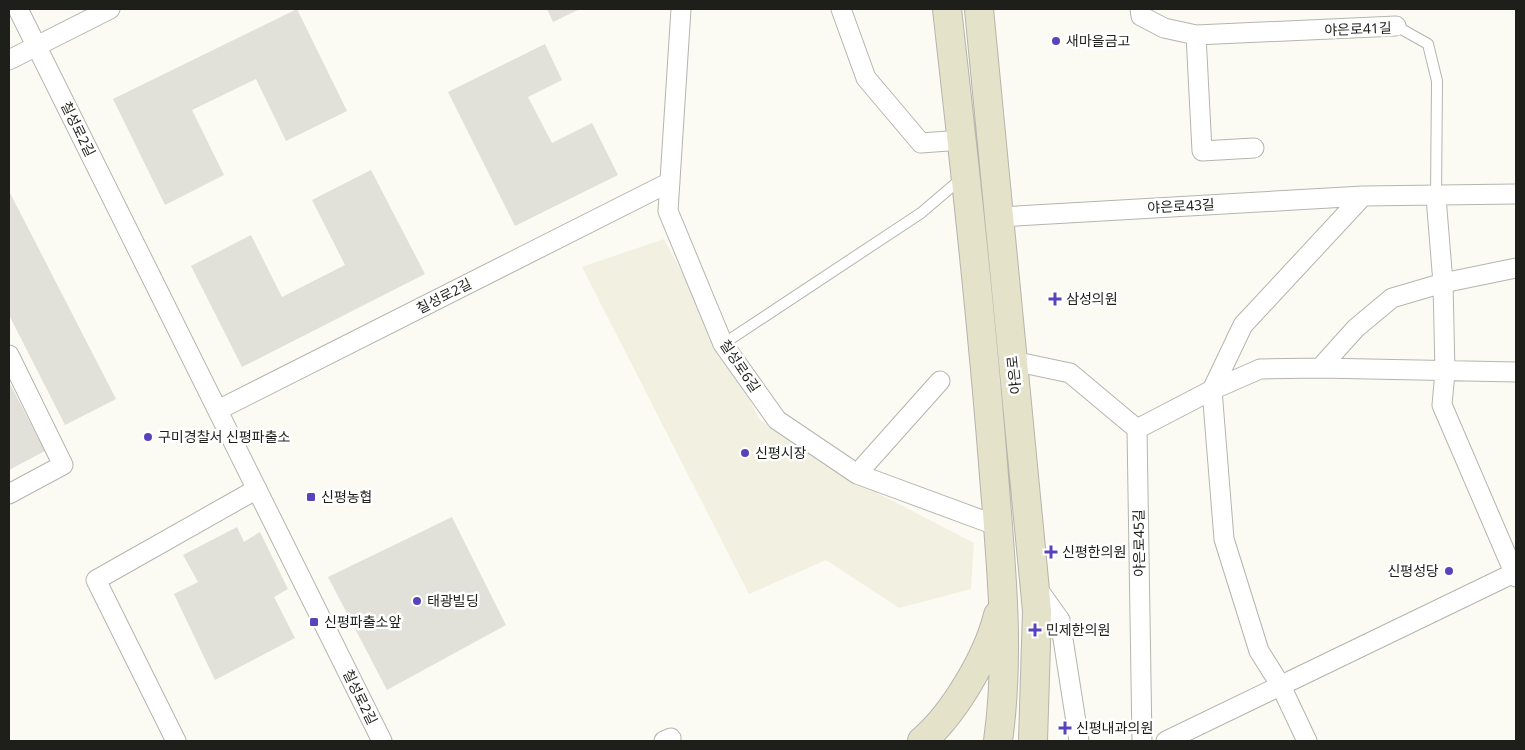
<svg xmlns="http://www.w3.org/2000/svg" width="1525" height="750" font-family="'Noto Sans','Noto Sans KR',sans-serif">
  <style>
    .built { fill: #f1f0e1 }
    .building { fill: #e1e1d9 }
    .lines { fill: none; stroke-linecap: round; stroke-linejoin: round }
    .lane-casing { stroke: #b5b5ae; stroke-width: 12 }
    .street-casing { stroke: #b5b5ae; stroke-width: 21 }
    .secondary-casing { stroke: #b5b5ae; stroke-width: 30 }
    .lane { stroke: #fff; stroke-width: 10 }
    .street { stroke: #fff; stroke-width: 19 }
    .secondary { stroke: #e4e2c8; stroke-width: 28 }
    .poi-dot { fill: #5744bc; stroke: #fff; stroke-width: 2 }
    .labels { text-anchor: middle; stroke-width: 5; stroke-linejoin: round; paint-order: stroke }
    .street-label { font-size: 14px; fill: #1e1e1b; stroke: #fff }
    .poi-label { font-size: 14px; fill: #1e1e1b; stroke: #fff; text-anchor: start }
  </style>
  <rect width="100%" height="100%" fill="#fbfbf4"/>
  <path class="built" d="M664 239 760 420 866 487 974 543 971 589 899 608 826 560 749 594 582 267Z"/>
  <path class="building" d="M297 9 347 111 286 141 256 79 192 110 224 175 165 205 113 99Z
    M547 9H580L553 22Z
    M545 44 562 80 528 97 552 143 592 123 618 175 515 226 448 92Z
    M371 170 425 274 242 367 191 266 251 235 282 297 345 265 312 200Z
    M9 191 116 399 65 425 9 315Z
    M9 382 45 451 9 470Z
    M452 517 506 625 387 690 328 577Z
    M237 527 244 542 260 532 288 589 274 597 295 638 215 680 174 594 198 582 183 555Z"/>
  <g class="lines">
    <defs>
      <path id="lane" d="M1396 26 1428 44 1437 81 1436 197
        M723 344 921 213 962 178"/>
      <path id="street" d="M18 9 382 741
        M681 9 668 211 723 344 777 420 857 474 998 526
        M841 9 866 78 921 143 962 140
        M1140 9 1141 16 1164 28 1196 35 1396 26
        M1196 35 1202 151 1254 148
        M9 60 110 9
        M1436 197 1443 283 1445 372 1442 405 1516 577
        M999 217 1363 196 1516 194
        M9 355 63 465 9 494
        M1013 361 1070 373 1137 429
        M1320 368 1516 372
        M1212 390 1224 539 1259 651 1281 686 1307 741
        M1212 390 1243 325 1363 196
        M218 410 670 182
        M857 474 940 381
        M1035 585 1060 620 1079 741
        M176 741 96 580 257 489
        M664 741 671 738
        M1142 741 1137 429 1212 390 1260 369 1320 368 1356 328 1392 298 1443 283 1516 268
        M1166 741 1516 572"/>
      <path id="secondary" d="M947 9C964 160 981 311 993 463 1000 555 1011 649 998 741
        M979 9 1037 611 1033 741
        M922 741C954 714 988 656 998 615"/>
    </defs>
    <use href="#lane" class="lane-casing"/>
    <use href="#street" class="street-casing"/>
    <use href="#secondary" class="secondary-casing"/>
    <use href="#lane" class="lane"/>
    <use href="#street" class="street"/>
    <use href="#secondary" class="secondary"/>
  </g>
  <g class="poi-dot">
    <circle cx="1056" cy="41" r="5"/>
    <path d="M1052.5 291.5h5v5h5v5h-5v5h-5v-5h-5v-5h5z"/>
    <circle cx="148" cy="437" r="5"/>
    <circle cx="745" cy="453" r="5"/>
    <rect x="306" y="492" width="10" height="10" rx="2.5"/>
    <path d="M1048.5 544.5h5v5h5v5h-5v5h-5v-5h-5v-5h5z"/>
    <circle cx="1449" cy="571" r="5"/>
    <circle cx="417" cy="601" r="5"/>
    <rect x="309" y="617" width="10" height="10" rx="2.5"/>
    <path d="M1032.5 622.5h5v5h5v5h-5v5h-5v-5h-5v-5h5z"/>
    <path d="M1062.5 720.5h5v5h5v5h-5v5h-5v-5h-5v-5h5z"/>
  </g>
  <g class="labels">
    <g class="street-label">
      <text transform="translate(1358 29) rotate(-2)" y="5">야은로41길</text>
      <text transform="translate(78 129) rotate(64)" y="5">칠성로2길</text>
      <text transform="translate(1181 206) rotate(-3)" y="5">야은로43길</text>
      <text transform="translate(444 296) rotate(-27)" y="5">칠성로2길</text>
      <text transform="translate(740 366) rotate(56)" y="5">칠성로6길</text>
      <text transform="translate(1014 375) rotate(-96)" y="5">야은로</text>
      <text transform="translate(1139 543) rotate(-91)" y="5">야은로45길</text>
      <text transform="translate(360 697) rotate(64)" y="5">칠성로2길</text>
    </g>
    <g class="poi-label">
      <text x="1066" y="46">새마을금고</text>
      <text x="1066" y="304">삼성의원</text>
      <text x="158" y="442">구미경찰서 신평파출소</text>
      <text x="755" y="458">신평시장</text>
      <text x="321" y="502">신평농협</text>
      <text x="1062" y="557">신평한의원</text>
      <text x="1439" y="576" text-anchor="end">신평성당</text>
      <text x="427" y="606">태광빌딩</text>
      <text x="324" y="627">신평파출소앞</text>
      <text x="1046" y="635">민제한의원</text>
      <text x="1076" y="733">신평내과의원</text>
    </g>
  </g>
  <rect width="1525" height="750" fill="none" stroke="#1e1e1b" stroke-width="20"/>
</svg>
